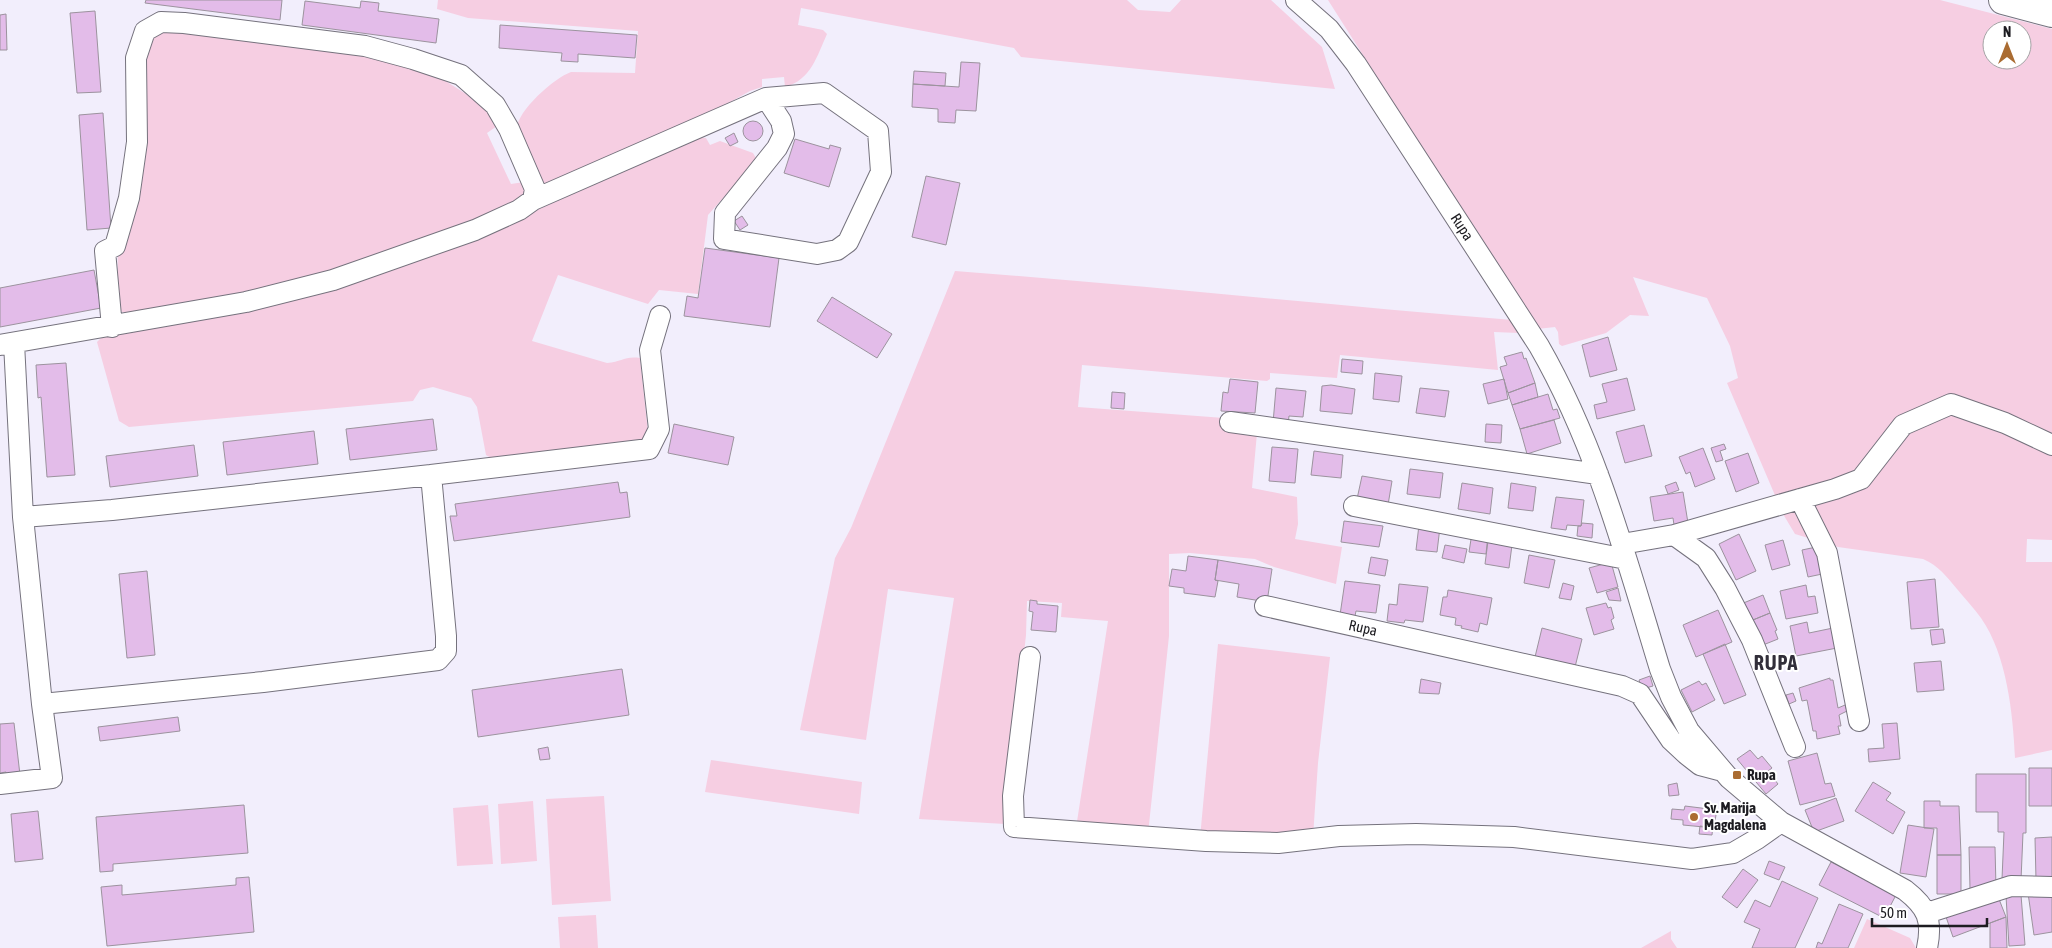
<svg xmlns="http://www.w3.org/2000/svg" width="2052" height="948" font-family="'Asap Condensed',sans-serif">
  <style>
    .green { fill: #f6cee2; fill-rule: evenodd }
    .building { fill: #e3bce9; stroke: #9c939e }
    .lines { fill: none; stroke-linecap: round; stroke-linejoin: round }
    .minor-casing { stroke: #75727d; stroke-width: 22 }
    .highway-casing { stroke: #75727d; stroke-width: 30 }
    .minor { stroke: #fff; stroke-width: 20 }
    .highway { stroke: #fff; stroke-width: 28 }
    .poi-dot { fill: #aa6c32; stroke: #fff; stroke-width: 2 }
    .labels { text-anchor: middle; stroke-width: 4; stroke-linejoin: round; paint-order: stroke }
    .street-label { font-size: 15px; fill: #1d1c21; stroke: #fff }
    .poi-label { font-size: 15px; font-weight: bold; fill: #1d1c21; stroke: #fff; text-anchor: start }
    .district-label { font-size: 20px; font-weight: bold; letter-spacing: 1px; fill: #312e39; stroke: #fff }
  </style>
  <rect width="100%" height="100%" fill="#f2eefc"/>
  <path class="green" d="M438 0H1127L1138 10 1170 12 1181 0H1271L1322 47 1335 89 1021 57 1014 48 801 8 798 25 823 30 827 34C817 56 811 80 785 87L784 77 762 79V87L750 91 689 125 553 186 543 184C537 171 519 145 517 132 513 114 554 78 571 72L635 73 638 31 468 18 437 9Z
    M1328 0H1940L2052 29V540L2027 539 2026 562H2052V750L2015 758C2013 714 2007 655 1981 618 1974 608 1965 599 1957 589 1946 576 1939 566 1923 559L1838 547 1795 534 1783 514 1727 383 1738 378 1730 346 1707 298 1633 277 1649 316 1630 315 1606 333 1562 346 1559 344 1558 332 1555 327 1537 329ZM1992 30H2022V60H1992Z
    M161 27 365 53 444 80 466 94 492 115 500 124 487 133 511 184 524 182 527 190 518 204 322 278 133 313 122 312 117 303 118 243 149 33Z
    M699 137 706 138 710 145 720 141 753 153 757 160 708 215 698 294 659 290 648 304 558 275 532 341 607 363C622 362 624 356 640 358L648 433 641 443 494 460 486 455 477 407 471 398 433 387 420 390 413 401 129 427 119 421 97 342 101 338 156 326 508 223Z
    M955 271C1141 285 1327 305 1513 320L1519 333 1494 332 1498 370 1340 355 1337 378 1270 373V379L1267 381 1082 365 1078 407 1224 418 1257 433 1252 488 1297 497 1298 524 1295 539 1342 547 1336 584 1274 567 1255 559 1190 553 1169 554V636L1148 834 1076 828 1108 621 1061 617 1062 603 1027 601 1026 635 1005 824 919 819 954 598 888 589 866 740 800 730 835 558 851 528Z
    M1218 644 1330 657 1318 763 1313 837 1200 838Z
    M711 760 862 782 859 814 705 792Z
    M604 796 611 901 552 905 546 799Z
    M533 801 537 861 501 864 498 804Z
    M488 805 493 864 457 866 453 808Z
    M596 915 598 948H560L558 917Z
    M1867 919 1910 938 1916 948H1854Z
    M1671 931V939L1677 948H1641Z"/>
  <path class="building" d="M146 0H282L280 20 145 3Z
    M305 1 360 8 361 1 379 3 378 11 439 19 436 43 302 25Z
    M95 11 101 92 77 93 70 13Z
    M6 14 7 50H0V15Z
    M500 25 637 35 635 58 578 54V62L561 61 562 53 499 48Z
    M961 62 980 63 976 111 956 110 955 123 938 122V109L912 107 913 84 959 87Z
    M914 71 946 73 945 86 913 84Z
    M103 113 111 228 87 230 79 115Z
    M743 131a10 10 0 1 1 20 0a10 10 0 1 1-20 0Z
    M734 133 738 142 730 146 725 138Z
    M795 139 829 149 830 145 841 148 829 187 784 173Z
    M926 176 960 183 946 245 912 237Z
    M742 216 748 225 740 230 734 221Z
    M705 248 779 258 770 327 684 316 687 296 698 298Z
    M94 270 101 308 0 327V288Z
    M832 297 892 334 877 358 817 321Z
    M1608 337 1617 370 1590 377 1582 345Z
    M1522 352 1524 359 1526 358 1535 383 1508 393 1500 367 1507 365 1504 357Z
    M1342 359 1363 361 1362 374 1341 372Z
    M66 363 75 475 47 477 41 397 38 398 36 365Z
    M1375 373 1402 376 1399 402 1373 399Z
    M1627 378 1635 410 1597 419 1594 405 1607 402 1602 384Z
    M1230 379 1258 382 1255 413 1221 411 1223 392 1228 393Z
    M1504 379 1508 399 1488 404 1483 384Z
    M1535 383 1538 397 1512 405 1508 393Z
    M1331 385 1355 389 1352 414 1320 411 1322 386Z
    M1276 388 1306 391 1303 417 1289 416 1288 425 1273 423Z
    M1420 388 1449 391 1445 417 1416 413Z
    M1112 392 1125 393 1124 409 1111 408Z
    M1548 394 1553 410 1557 409 1560 418 1520 429 1512 405Z
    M433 419 437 450 350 460 346 429Z
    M1554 420 1561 443 1527 454 1520 429Z
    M674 424 734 437 728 465 668 453Z
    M1486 424 1502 425 1501 443 1485 442Z
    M1644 425 1652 456 1625 463 1616 432Z
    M314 431 318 464 227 475 223 442Z
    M1724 444 1726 449 1720 451 1723 460 1716 462 1711 448Z
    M194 445 198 476 110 487 106 456Z
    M1272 447 1298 449 1295 483 1269 481Z
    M1703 448 1715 479 1695 487 1690 472 1686 474 1679 457Z
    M1314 451 1343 455 1341 478 1311 475Z
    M1748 453 1759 483 1736 492 1725 461Z
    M1410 469 1443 473 1440 498 1407 494Z
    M1362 476 1392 481 1388 505 1357 499Z
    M618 482 620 493 627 492 630 517 454 541 450 516H457L455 504Z
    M1676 482 1679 490 1668 494 1665 486Z
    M1462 483 1493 488 1490 514 1458 509Z
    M1511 483 1536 487 1533 511 1508 508Z
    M1683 492 1688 523 1674 525 1673 518 1654 521 1650 497Z
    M1556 497 1584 500 1581 526 1567 525 1566 530 1551 528Z
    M1344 521 1383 526 1379 547 1341 542Z
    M1582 523 1593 524 1592 538 1577 536 1578 526H1581Z
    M1419 525 1440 527 1437 552 1416 550Z
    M1472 533 1488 535 1486 554 1469 552Z
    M1739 534 1756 571 1736 580 1719 544Z
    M1783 540 1790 565 1772 570 1765 545Z
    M1488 541 1512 545 1509 568 1485 564Z
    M1445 545 1467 549 1464 563 1442 558Z
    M1821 546 1827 573 1808 577 1802 550Z
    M1529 555 1555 560 1549 588 1524 583Z
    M1188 556 1218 560 1215 580 1218 581 1215 597 1184 593V588L1169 586 1172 569 1186 571Z
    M1371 557 1388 560 1385 576 1368 573Z
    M1218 560 1272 569 1267 602 1237 597 1239 584 1215 580Z
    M1611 562 1618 587 1597 593 1589 568Z
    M147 571 155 655 127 658 119 574Z
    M1935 579 1939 627 1911 629 1907 582Z
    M1345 581 1380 585 1376 613 1356 611 1355 616 1340 615Z
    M1563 583 1574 586 1571 600 1559 598Z
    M1399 584 1428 587 1423 622 1405 620 1404 623 1387 621 1389 604 1397 605Z
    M1806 585 1808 597 1815 596 1818 613 1786 619 1780 591Z
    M1618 588 1621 601 1609 600 1606 592Z
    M1448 590 1492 598 1487 625 1480 623 1478 632 1461 628 1462 626 1455 625 1456 618 1440 615 1443 597H1447Z
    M1763 595 1770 613 1748 622 1741 604Z
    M1030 600 1037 601V604L1058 606 1056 632 1031 630 1033 612 1029 611Z
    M1606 603 1608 608 1611 607 1614 618 1611 620 1614 629 1594 635 1586 608Z
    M1718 610 1732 642 1696 657 1683 625Z
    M1770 613 1777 630 1775 631 1778 639 1758 647 1748 622Z
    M1807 622 1809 633 1833 628 1837 648 1796 656 1790 626Z
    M1542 628 1582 639 1575 667 1535 657Z
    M1943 629 1945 643 1932 645 1930 630Z
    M1725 644 1746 695 1724 704 1703 654Z
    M1941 661 1944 690 1917 692 1914 663Z
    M622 669 629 715 478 737 472 690Z
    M1650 676 1653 686 1642 689 1639 680Z
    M1830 678V680H1833L1838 708 1845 705 1847 711 1839 715 1841 726H1838L1840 734 1817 739 1816 731H1813L1807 700 1802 701 1799 688Z
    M1421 679 1441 683 1439 694 1419 693Z
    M1699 681 1702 685 1706 683 1715 700 1692 712 1681 690Z
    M1793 693 1796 701 1789 704 1786 695Z
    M178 717 180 731 100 741 98 727Z
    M14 723 20 775 6 776V772L0 773V724Z
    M1897 723 1900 759 1869 762 1868 749 1884 748 1882 724Z
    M548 747 550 759 540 760 538 749Z
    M1750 750 1758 759 1762 756 1772 768 1768 771 1778 784 1766 794 1737 759Z
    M1817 753 1825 784 1831 783 1835 796 1800 805 1788 761Z
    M2029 768H2052V806H2029Z
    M1976 774H2026V833H2023L2021 880 2002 879 2004 832H1998V812H1976Z
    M1873 782 1891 793 1886 800 1905 812 1893 834 1855 811Z
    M1677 783 1679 795 1669 796 1668 785Z
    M1836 798 1844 821 1814 832 1805 810Z
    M1924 801H1940V806H1959L1961 855H1937V828H1924Z
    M244 805 248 853 113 864V871L100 872 96 817Z
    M1685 806 1709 809 1716 815 1715 821 1711 826 1704 827 1683 825V820L1671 819 1672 809 1684 810Z
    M38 811 43 859 15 862 11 814Z
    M1713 824 1712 835 1699 834 1700 826 1708 827Z
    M1908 825 1934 829 1926 877 1900 873Z
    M2052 837V879L2036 880 2035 838Z
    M1969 847H1995L1996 888 1970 889Z
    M1937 855H1961V894H1937Z
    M1769 861 1785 867 1779 880 1764 874Z
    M1831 862 1896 895 1884 918 1819 885Z
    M1743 869 1758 880 1737 908 1722 897Z
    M249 877 254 932 107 946 101 887 122 885V895L236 885V878Z
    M1782 881 1818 898 1795 948H1752L1760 929 1744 922 1755 900 1770 907Z
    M2052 890V932L2034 935 2028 893Z
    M1997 894 2006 917 1953 937 1945 914Z
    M2021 895 2025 945 2009 946 2006 896Z
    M1839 904 1863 914 1848 948H1816L1818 942 1822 944Z
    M2006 917 2007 948H1990V923Z"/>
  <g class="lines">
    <defs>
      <path id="minor" d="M1296 0 1329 29 1356 64 1539 346C1597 447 1626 558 1660 669L1671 697 1689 731 1729 778 1781 822 1905 890C1927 907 1933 920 1927 948
        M533 200 766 98 781 121 784 134 777 148 725 213 724 239 817 254 837 250 848 242 881 172 878 131 824 93 766 98
        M14 343 23 517 42 704 263 682 438 660 446 651V636L431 475 649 449 659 429 650 350 660 316
        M0 345 246 302 333 280 475 230 519 210 533 200 535 189 509 129 495 105 461 75 413 59 365 46 184 23 161 22 145 31 136 58 137 142 129 198 115 246 105 251 112 327
        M1230 422 1598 474
        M1800 499 1827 553 1859 721
        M1354 506 1626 559
        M23 517 112 510 431 475
        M1674 535 1706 558 1725 588 1752 640 1795 747
        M1622 544 1674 535 1835 489 1861 479 1903 425 1951 404 2005 423 2052 445
        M1265 606 1622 686 1640 694 1671 740 1686 754 1700 765 1719 770
        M1030 657 1013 796 1014 827 1206 841 1278 843 1339 836 1416 834 1514 837 1692 859 1733 853 1757 839 1781 822
        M0 784 52 778 42 704
        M1927 913 2011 886 2052 887"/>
      <path id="highway" d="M2003 0 2052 13"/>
    </defs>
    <use href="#minor" class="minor-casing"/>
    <use href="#highway" class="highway-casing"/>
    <use href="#minor" class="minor"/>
    <use href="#highway" class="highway"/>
  </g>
  <g class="poi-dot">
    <rect x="1732" y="770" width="10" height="10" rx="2.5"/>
    <circle cx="1694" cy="817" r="5"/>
  </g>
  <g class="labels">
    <g class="street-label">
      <text transform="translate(1462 227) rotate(57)" y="5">Rupa</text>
      <text transform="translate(1363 628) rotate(13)" y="5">Rupa</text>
    </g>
    <g class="poi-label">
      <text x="1747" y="780">Rupa</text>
      <text x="1704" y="813">Sv. Marija<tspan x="1704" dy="17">Magdalena</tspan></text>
    </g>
    <g class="district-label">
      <text x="1776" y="670">RUPA</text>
    </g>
  </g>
  <g transform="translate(2007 45)"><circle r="24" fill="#ffffff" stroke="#a5a4a6"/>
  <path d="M0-4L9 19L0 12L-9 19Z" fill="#aa6c32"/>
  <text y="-8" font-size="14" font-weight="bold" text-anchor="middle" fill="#1d1c21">N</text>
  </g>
  <path d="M1872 918v8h115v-8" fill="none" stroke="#1d1c21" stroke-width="2.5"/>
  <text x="1880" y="918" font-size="15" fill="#1d1c21" stroke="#ffffff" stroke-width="4" paint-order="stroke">50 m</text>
</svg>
